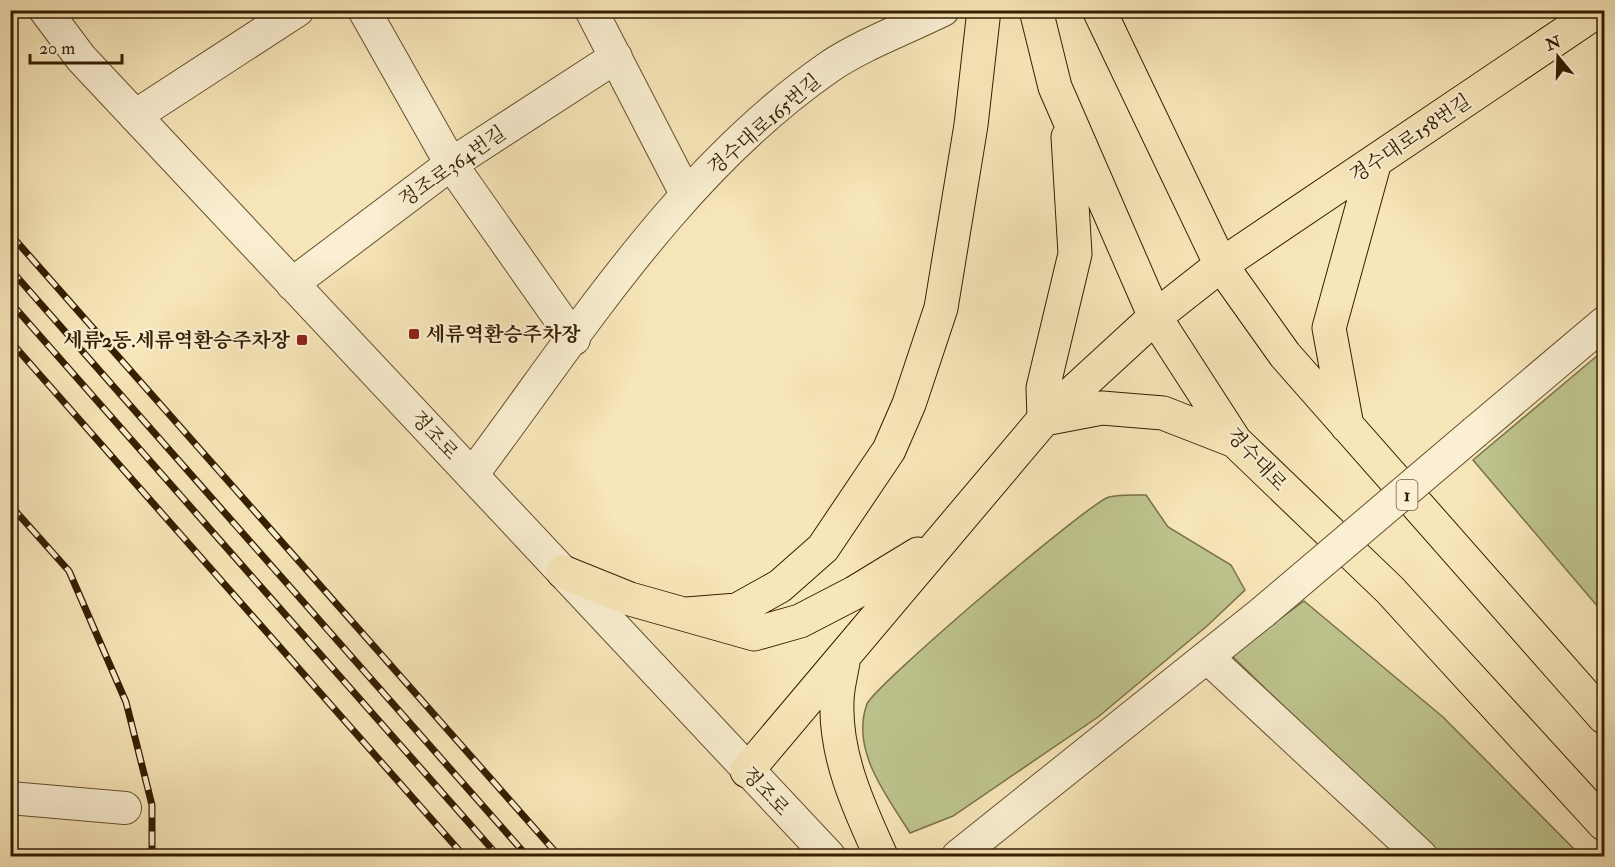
<svg xmlns="http://www.w3.org/2000/svg" width="1615" height="867" font-family="'IM FELL Double Pica','Noto Serif KR',serif">
  <style>
    .green { fill: #bec48e; stroke: #7a7147; stroke-width: 1.5 }
    .lines { fill: none; stroke-linecap: round; stroke-linejoin: round }
    .minor-casing { stroke: #66502e; stroke-width: 34 }
    .major-casing { stroke: #351e00; stroke-width: 35 }
    .minor { stroke: #faefd2; stroke-width: 32 }
    .major { stroke: #f7e6b9; stroke-width: 33 }
    .rail-casing { stroke: #351e00; stroke-width: 7 }
    .rail { stroke: #faefd2; stroke-width: 4.5; stroke-dasharray: 14; stroke-linecap: butt }
    .minor-bridge-casing { stroke: #66502e; stroke-width: 34; stroke-linecap: butt }
    .minor-bridge { stroke: #faefd2; stroke-width: 32 }
    .poi-dot { fill: #8f2418; stroke: #faefd2; stroke-width: 2 }
    .labels { text-anchor: middle; stroke-width: 4.5; stroke-linejoin: round; paint-order: stroke }
    .shield { fill: #faefd2; stroke: #705d3f; stroke-width: 1.5 }
    .shield-label { font-size: 18px; font-weight: bold; fill: #351e00 }
    .street-label { font-size: 20px; fill: #351e00; stroke: #faefd2 }
    .poi-label { font-size: 20px; font-weight: bold; fill: #351e00; stroke: #faefd2; text-anchor: start }
  </style>
  <rect width="100%" height="100%" fill="#f7e6b9"/>
  <filter id="stains"><feTurbulence type="fractalNoise" baseFrequency=".00333" numOctaves="4"/><feColorMatrix values="0 0 0 0 .2 0 0 0 0 .09 0 0 0 0 .02 0 0 0 .5 -.17"/></filter>
  <radialGradient id="worn" r=".72"><stop offset=".6" stop-color="#630" stop-opacity="0"/><stop offset="1" stop-color="#630" stop-opacity=".3"/></radialGradient>
  <path class="green" d="M1604 350V614L1473 460Z
    M1146 495 1168 527 1231 565 1245 590 1207 626 1098 717 953 816 910 833C887 796 850 750 867 704 874 686 1088 503 1109 497 1120 494 1135 495 1146 495Z
    M1304 601 1443 717 1581 856H1437L1231 655Z"/>
  <g class="lines">
    <defs>
      <path id="minor" d="M45 10 81 58 829 856
        M364 10 451 164 574 339
        M591 10 686 194
        M135 116 298 10
        M292 284 451 164 616 57
        M1475 432 1604 323
        M472 475C580 331 679 171 829 67 859 46 909 27 943 10
        M1207 657 1421 856
        M10 798 125 808
        M958 856 1263 612"/>
      <path id="major" d="M1036 10 1055 87 1155 317 1235 441 1390 590 1604 824
        M1099 10 1221 265 1285 355 1604 717
        M1044 419 1043 388 1075 254 1068 137
        M1044 419 1102 408 1163 413 1235 441
        M1347 426 1329 328 1375 161
        M563 572 630 599 754 634 800 621 854 593 918 554
        M687 614 737 610 780 586 823 548 889 450 909 404 941 308 971 125 984 10
        M844 656C842 671 837 687 837 702 835 756 859 808 881 856
        M747 771 1044 419 1155 317 1221 265 1599 10"/>
    </defs>
    <use href="#minor" class="minor-casing"/>
    <use href="#major" class="major-casing"/>
    <use href="#minor" class="minor"/>
    <use href="#major" class="major"/>
    <defs>
      <path id="rail" d="M10 234 559 856
        M10 269 527 856
        M10 302 498 856
        M10 341 464 856
        M10 505 69 571 126 702 152 805V856"/>
    </defs>
    <use href="#rail" class="rail-casing"/>
    <use href="#rail" class="rail"/>
    <defs>
      <path id="minor-bridge" d="M1263 612 1475 432"/>
    </defs>
    <use href="#minor-bridge" class="minor-bridge-casing"/>
    <use href="#minor-bridge" class="minor-bridge"/>
  </g>
  <g class="poi-dot">
    <rect x="408" y="328" width="12" height="12" rx="3"/>
    <rect x="296" y="334" width="12" height="12" rx="3"/>
  </g>
  <g class="labels">
    <rect class="shield" x="1396.5" y="480" width="21" height="30" rx="4.5"/>
    <g class="shield-label">
      <text x="1407" y="501">1</text>
    </g>
    <g class="street-label">
      <text transform="translate(764 124) rotate(-41)" y="7">경수대로165번길</text>
      <text transform="translate(1410 138) rotate(-34)" y="7">경수대로158번길</text>
      <text transform="translate(452 166) rotate(-35)" y="7">정조로364번길</text>
      <text transform="translate(435 435) rotate(47)" y="7">정조로</text>
      <text transform="translate(1257 459) rotate(47)" y="7">경수대로</text>
      <text transform="translate(766 791) rotate(47)" y="7">정조로</text>
    </g>
    <g class="poi-label">
      <text x="426" y="341">세류역환승주차장</text>
      <text x="290" y="347" text-anchor="end">세류2동.세류역환승주차장</text>
    </g>
  </g>
  <rect width="1615" height="867" fill="none" stroke="#f7e6b9" stroke-width="36"/>
  <rect x="12" y="12" width="1591" height="843" fill="none" stroke="#351e00" stroke-width="3"/>
  <rect x="18" y="18" width="1579" height="831" fill="none" stroke="#351e00" stroke-width="1.5"/>
  <g transform="translate(1558 57) rotate(341)" stroke="#faefd2" stroke-width="4.5" paint-order="stroke">
  <path d="M0-4.5L10 22L0 15L-10 22Z" fill="#351e00"/>
  <text y="-9" font-size="16" font-weight="bold" text-anchor="middle" fill="#351e00">N</text>
  </g>
  <path d="M30 54v9h92v-9" fill="none" stroke="#351e00" stroke-width="3"/>
  <text x="39" y="54" font-size="18" fill="#351e00" stroke="#faefd2" stroke-width="4.5" paint-order="stroke">20 m</text>
  <rect width="100%" height="100%" filter="url(#stains)"/>
  <rect width="100%" height="100%" fill="url(#worn)"/>
</svg>
